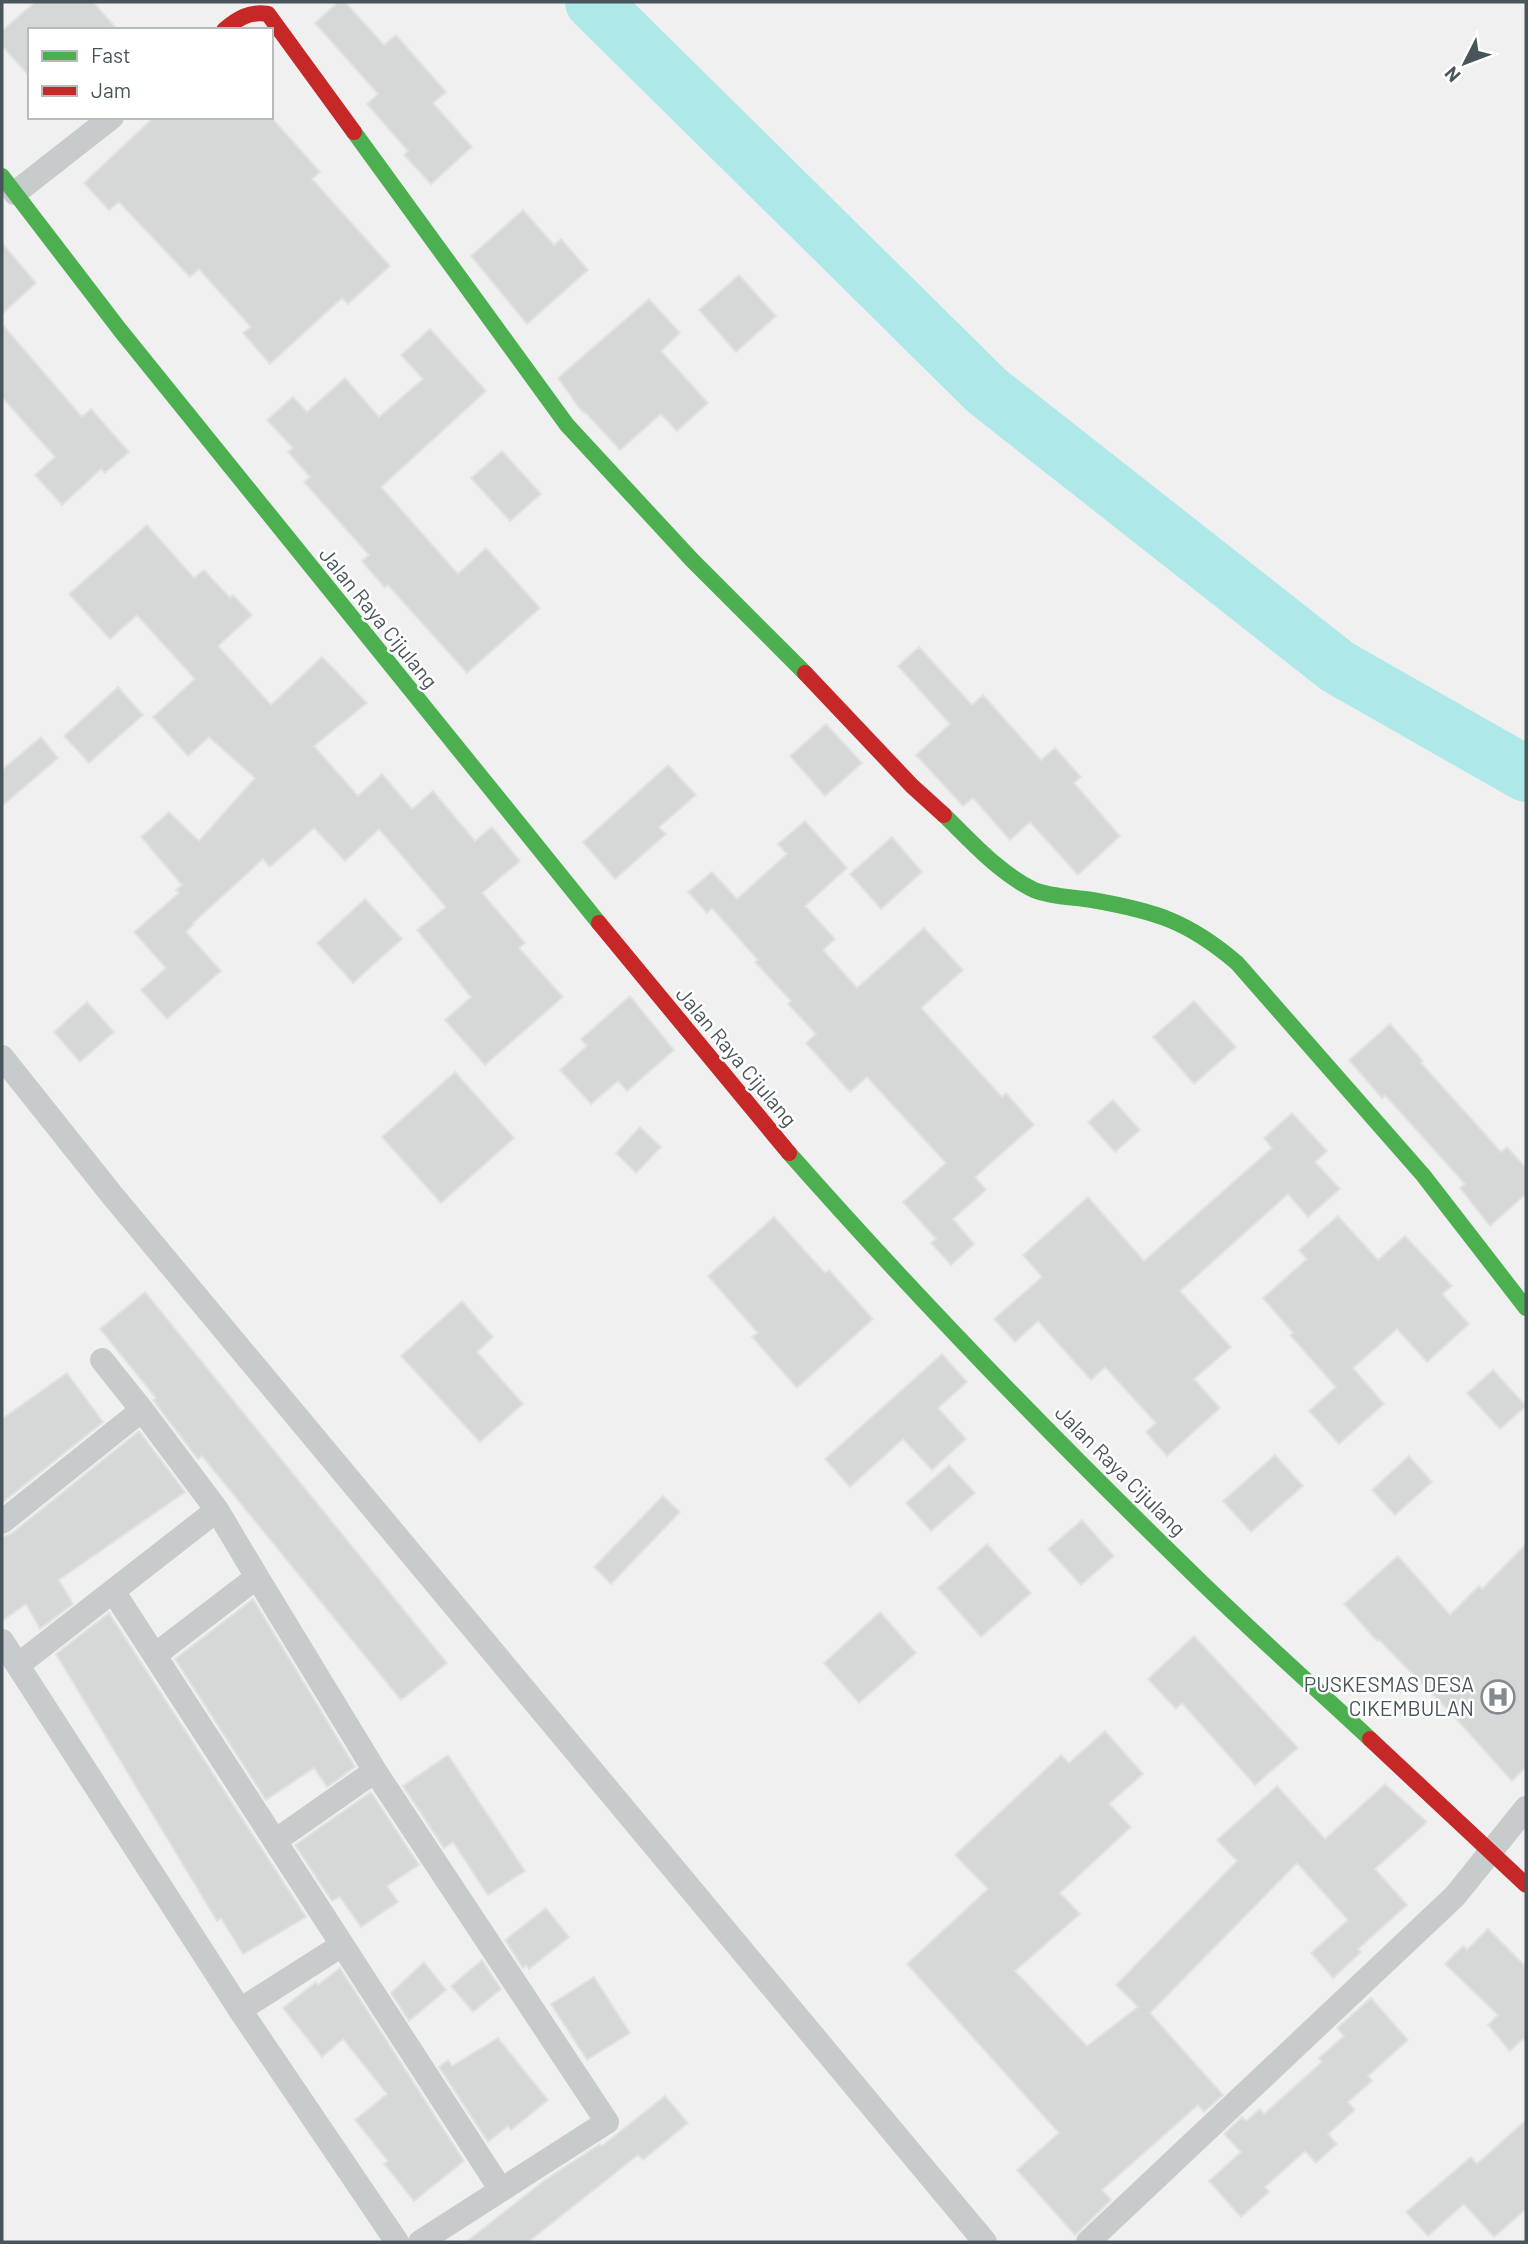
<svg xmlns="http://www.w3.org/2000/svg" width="1528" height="2244" font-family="Barlow,sans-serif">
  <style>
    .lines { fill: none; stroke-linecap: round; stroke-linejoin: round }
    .river { stroke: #aee8e8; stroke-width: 56 }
    .building { fill: #d6d8d8; stroke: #e1e2e3; stroke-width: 2 }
    .street { stroke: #c7cbcb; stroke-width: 24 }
    .fast { stroke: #4caf50; stroke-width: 16 }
    .jam { stroke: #c62828; stroke-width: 16 }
    .labels { text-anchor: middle; stroke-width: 5; stroke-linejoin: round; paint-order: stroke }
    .street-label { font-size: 21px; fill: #48555b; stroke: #fff }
    .poi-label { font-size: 21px; fill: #48555b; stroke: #fff; text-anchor: end }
  </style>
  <rect width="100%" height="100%" fill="#f0f0f0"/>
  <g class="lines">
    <path class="river" d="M593 2 987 391 1338 667 1526 774"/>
  </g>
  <path class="building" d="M35 2H93L118 30H30V77L2 46V31Z
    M338 2H345L384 45 396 35 446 92 433 103 472 147 431 184 404 155 408 151 367 104 378 94 315 23Z
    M154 117H271L320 172 312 179 390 266 348 304 342 298 270 364 243 333 251 327 199 269 190 277 119 202 109 210 84 183Z
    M523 210 554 245 561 239 588 270 527 324 471 256Z
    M2 243 36 283 2 314Z
    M739 275 776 316 736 352 699 310Z
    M649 299 680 333 661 351 708 403 677 431 661 414 620 450 585 412 584 413 580 409 558 378Z
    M2 324 82 417 91 409 129 452 105 473 101 469 62 505 35 475 55 457 2 397Z
    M430 329 486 391 381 487 458 574 486 548 540 608 467 673 388 585 385 588 362 561 369 555 304 482 310 477 288 452 293 448 267 420 293 397 307 412 345 378 379 417 423 379 401 355Z
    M502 451 541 494 510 521 471 478Z
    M147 525 194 578 204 570 230 598 233 595 252 615 218 646 271 705 322 657 367 703 314 746 358 796 382 774 412 809 433 791 475 841 492 827 520 861 482 893 525 943 519 948 563 997 485 1065 445 1020 471 997 417 930 446 907 379 829 345 861 314 828 270 867 263 859 193 923 194 924 186 932 221 971 167 1019 141 990 166 968 134 932 179 893 176 890 182 885 141 837 169 812 199 841 255 778 209 737 188 756 153 717 195 679 137 615 110 639 69 594Z
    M919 647 972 705 983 695 1041 760 1055 748 1081 777 1074 783 1120 836 1078 875 1030 822 1010 840 973 798 963 806 916 755 950 724 898 666Z
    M118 687 143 715 89 763 64 736Z
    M826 724 862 763 825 796 790 756Z
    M41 737 58 758 2 806V770Z
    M668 765 696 795 659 827 666 834 615 879 583 842Z
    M805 821 847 868 805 906 835 939 823 950 857 988 924 928 963 970 921 1008 1002 1097 1006 1093 1034 1125 975 1177 986 1190 953 1219 974 1244 951 1265 931 1243 936 1239 903 1202 946 1163 867 1077 850 1092 806 1043 816 1034 788 1004 791 1001 755 962 758 960 712 908 707 913 688 892 712 872 737 899 787 854 778 844Z
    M892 837 922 872 881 909 850 874Z
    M365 899 402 939 353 983 317 943Z
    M630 996 674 1050 627 1091 618 1081 591 1104 560 1070 587 1046 581 1039Z
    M1194 1001 1236 1047 1194 1084 1153 1037Z
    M87 1002 114 1032 80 1062 54 1032Z
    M1390 1024 1423 1061 1421 1063 1501 1152 1507 1147 1526 1168V1194L1490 1226 1460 1188 1465 1184 1385 1095 1382 1098 1349 1060Z
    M455 1072 514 1138 441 1203 382 1137Z
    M1113 1100 1140 1130 1115 1152 1088 1122Z
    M1292 1113 1327 1151 1315 1162 1340 1189 1308 1217 1288 1194 1180 1291 1231 1347 1194 1379 1220 1408 1167 1456 1146 1432 1156 1423 1105 1367 1091 1380 1038 1321 1015 1342 994 1319 1042 1277 1023 1255 1088 1197 1144 1261 1272 1148 1264 1138Z
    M640 1127 661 1147 636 1173 616 1153Z
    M1338 1216 1378 1260 1405 1236 1452 1286 1442 1294 1469 1324 1427 1362 1397 1329 1353 1368 1384 1404 1339 1444 1309 1411 1336 1387 1290 1335 1293 1333 1263 1298 1307 1259 1299 1250Z
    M774 1217 825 1273 829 1270 873 1319 797 1388 752 1337 758 1333 708 1276Z
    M145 1292 447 1663 401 1700 202 1456 198 1459 153 1400 156 1398 100 1329Z
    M462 1301 493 1337 477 1352 523 1404 480 1442 401 1356Z
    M942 1354 967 1382 938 1408 966 1439 932 1470 903 1439 850 1487 825 1459Z
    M1493 1370 1526 1406 1500 1429 1467 1393Z
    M67 1373 103 1422 2 1503V1419Z
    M139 1431 185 1492 59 1580 73 1604 40 1629 26 1604 2 1621V1537L11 1534Z
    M1275 1455 1303 1486 1251 1532 1223 1501Z
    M1409 1456 1432 1482 1395 1515 1372 1490Z
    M949 1465 975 1493 931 1531 906 1503Z
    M663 1496 680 1512 611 1584 594 1567Z
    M1082 1520 1114 1556 1081 1585 1048 1549Z
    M987 1544 1031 1593 981 1637 938 1588Z
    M1526 1544V1767L1512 1781 1451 1713 1379 1640 1377 1641 1344 1604 1398 1556 1450 1615 1479 1586 1482 1589Z
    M253 1599 355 1767 327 1787 314 1768 266 1800 175 1659Z
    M880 1612 916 1653 859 1703 824 1663Z
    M109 1613 306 1917 243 1954 221 1918 217 1921 56 1654Z
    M1194 1636 1298 1748 1255 1785 1182 1703 1176 1709 1148 1679Z
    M1105 1731 1143 1774 1109 1804 1131 1827 1060 1893 1080 1914 1015 1971 1087 2046 1138 2007 1116 1985 1237 1861 1217 1840 1277 1786 1325 1839 1385 1784 1427 1822 1375 1869 1407 1905 1358 1949 1361 1952 1333 1978 1311 1953 1348 1920 1297 1863 1150 2013 1223 2095 1204 2112 1198 2105 1102 2190 1111 2200 1075 2235 1017 2170 1059 2133 907 1964 988 1889 955 1855 1061 1755 1069 1763Z
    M448 1755 525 1871 488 1895 453 1842 444 1848 403 1786Z
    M371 1792 419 1865 387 1886 398 1902 361 1927 340 1897 332 1901 295 1845Z
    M546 1908 569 1937 529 1969 526 1965 523 1968 505 1940Z
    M1488 1929 1526 1967V2042L1523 2039 1510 2051 1488 2025 1498 2015 1445 1964 1463 1946 1467 1950Z
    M482 1960 501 1989 473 2012 451 1986Z
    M424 1962 446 1990 409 2021 391 1993Z
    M340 1968 464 2161 414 2201 384 2164 388 2161 355 2120 387 2094 343 2039 322 2057 283 2008 316 1982 318 1985Z
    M594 1977 630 2033 587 2060 551 2004Z
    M1371 1998 1408 2040 1368 2076 1372 2081 1348 2102 1355 2110 1328 2134 1337 2144 1316 2163 1305 2151 1265 2187 1269 2192 1241 2217 1209 2181 1241 2152 1224 2134 1242 2117 1246 2121 1260 2109 1264 2114 1322 2062 1319 2058 1344 2036 1337 2028Z
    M498 2038 548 2100 511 2130 508 2126 488 2142 439 2067 448 2060 452 2066Z
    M665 2096 688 2123 643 2160 638 2155 528 2242H466L545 2180 600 2144 602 2146Z
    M1526 2120V2209L1494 2237 1464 2204 1428 2236 1406 2212 1471 2157 1477 2164Z"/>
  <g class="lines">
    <path class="street" d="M15 193 112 117
      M2 1057 112 1195 985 2242
      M102 1360 142 1410
      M217 1510 257 1577
      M2 1522 142 1410 217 1510 18 1665
      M113 1591 501 2190
      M2 1641 240 2010 397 2242
      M155 1655 257 1577 375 1771 607 2122 420 2242
      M275 1841 375 1771
      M240 2010 342 1945
      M1088 2242 1455 1896 1526 1808"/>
    <path class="fast" d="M354 132 567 425 692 560 805 673
      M2 176 120 330 599 923
      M944 815C972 842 999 873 1034 890 1051 897 1074 897 1092 900 1155 911 1188 921 1237 963L1423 1175 1526 1308
      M789 1153C917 1298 1053 1438 1192 1573 1250 1630 1311 1684 1370 1739"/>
    <path class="jam" d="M224 30C238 18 250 11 268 14L354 132
      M805 673 912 786 944 815
      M599 923 789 1153
      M1370 1739 1526 1885"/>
  </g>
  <defs>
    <symbol id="hospital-ring" viewBox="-11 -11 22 22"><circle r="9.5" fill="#fff" stroke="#838b8f" stroke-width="1.5"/><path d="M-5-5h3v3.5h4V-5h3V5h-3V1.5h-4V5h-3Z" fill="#838b8f"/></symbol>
  </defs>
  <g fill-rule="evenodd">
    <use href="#hospital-ring" x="1479" y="1678" width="38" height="38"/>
  </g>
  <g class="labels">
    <g class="street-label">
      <text transform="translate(378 618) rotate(51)" y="7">Jalan Raya Cijulang</text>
      <text transform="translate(736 1057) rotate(50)" y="7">Jalan Raya Cijulang</text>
      <text transform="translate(1120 1471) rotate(45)" y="7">Jalan Raya Cijulang</text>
    </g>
    <g class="poi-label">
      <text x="1474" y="1692">PUSKESMAS DESA<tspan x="1474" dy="24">CIKEMBULAN</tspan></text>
    </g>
  </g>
  <rect width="1528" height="2244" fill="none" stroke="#48555b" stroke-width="7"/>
  <rect x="28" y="28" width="245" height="91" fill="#ffffff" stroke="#b6bbbd" stroke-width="2"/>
  <rect x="42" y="51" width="35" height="10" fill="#4caf50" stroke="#b6bbbd" stroke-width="2"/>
  <text x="91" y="63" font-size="21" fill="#48555b">Fast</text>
  <rect x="42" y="86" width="35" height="10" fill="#c62828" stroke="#b6bbbd" stroke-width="2"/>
  <text x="91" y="98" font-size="21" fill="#48555b">Jam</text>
  <g transform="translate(1465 63) rotate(228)" stroke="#ffffff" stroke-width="5" paint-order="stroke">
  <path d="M0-5L12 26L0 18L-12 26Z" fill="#48555b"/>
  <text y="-10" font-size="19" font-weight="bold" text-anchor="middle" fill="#48555b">N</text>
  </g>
</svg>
